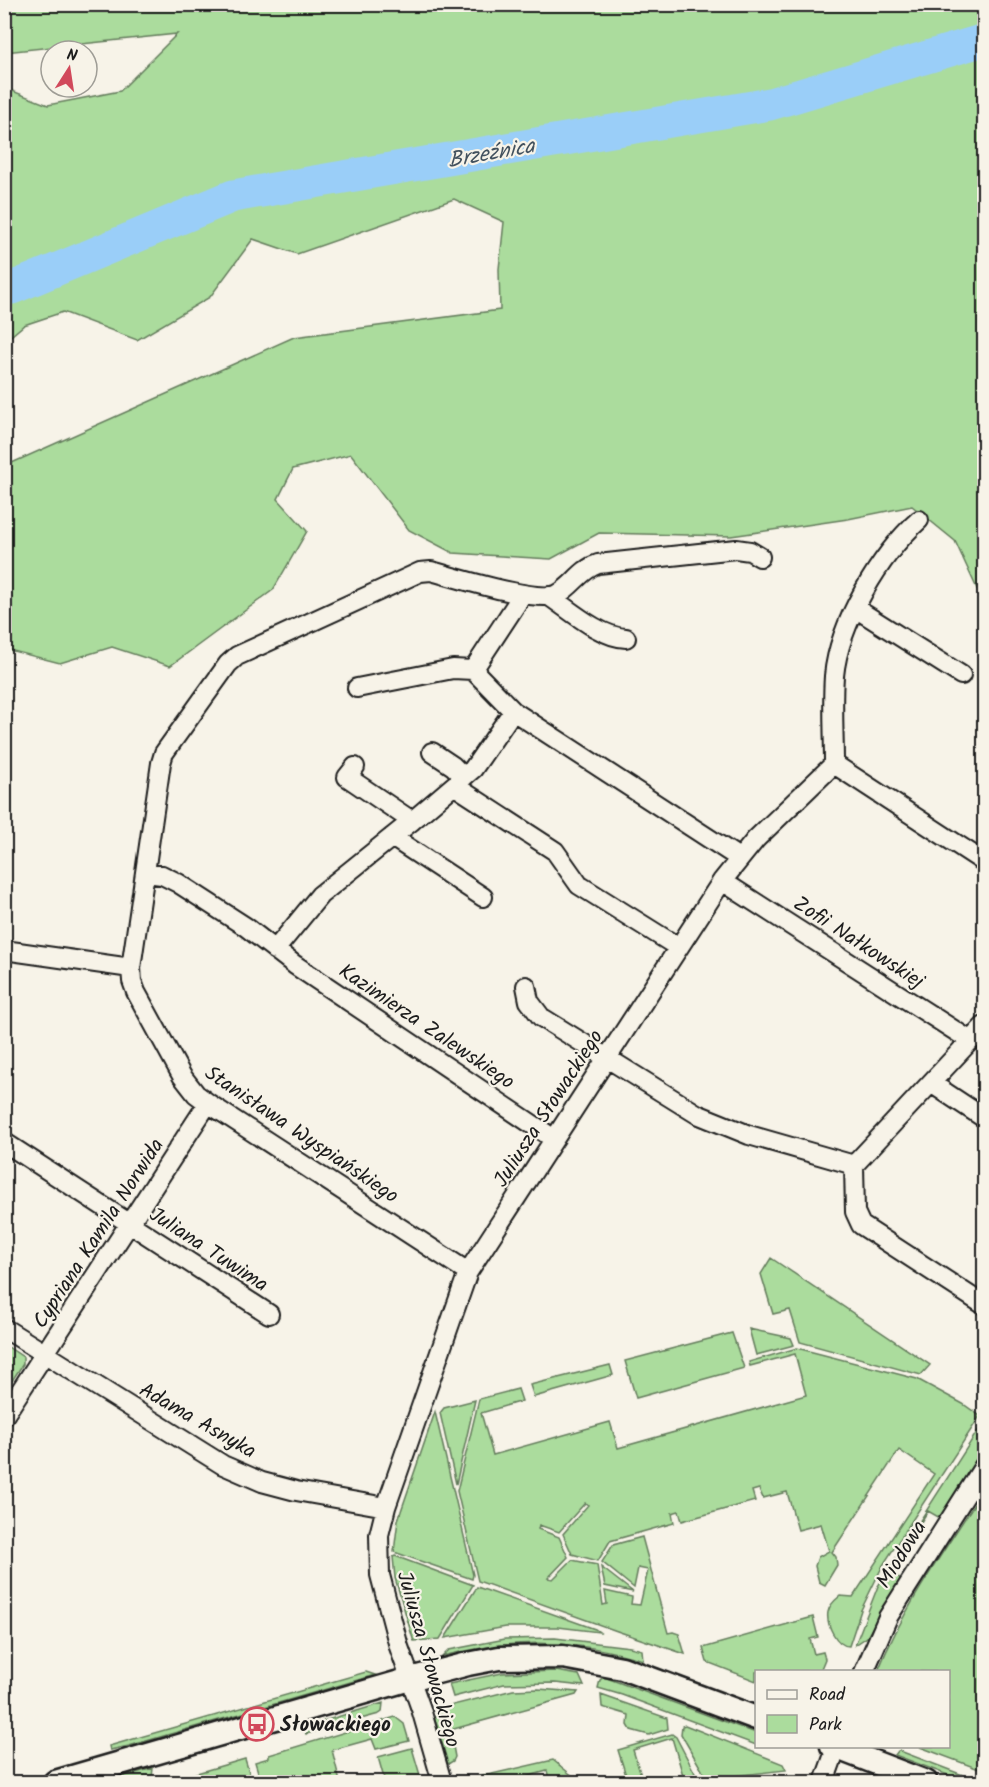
<svg xmlns="http://www.w3.org/2000/svg" width="989" height="1787" font-family="Kalam,sans-serif">
  <style>
    .green { fill: #abdc9d; stroke: #647c5c; stroke-width: 1.5 }
    .lines { fill: none; stroke-linecap: round; stroke-linejoin: round }
    .river { stroke: #9acef8; stroke-width: 33 }
    .minor-casing { stroke: #1c1c1c; stroke-width: 22 }
    .tertiary-casing { stroke: #1c1c1c; stroke-width: 27 }
    .minor { stroke: #f7f3e8; stroke-width: 18 }
    .tertiary { stroke: #f7f3e8; stroke-width: 22 }
    .labels { text-anchor: middle; stroke-width: 4.5; stroke-linejoin: round; paint-order: stroke }
    .street-label { font-size: 21px; fill: #1c1c1c; stroke: #f7f3e8 }
    .poi-label { font-size: 21px; font-weight: bold; fill: #1c1c1c; stroke: #f7f3e8; text-anchor: start }
    .water-label { font-size: 22px; font-style: italic; fill: #42515e; stroke: #f7f3e8 }
  </style>
  <rect width="100%" height="100%" fill="#f7f3e8"/>
  <filter id="ink" filterUnits="userSpaceOnUse"><feTurbulence type="fractalNoise" baseFrequency=".0167" numOctaves="2"/><feDisplacementMap in="SourceGraphic" scale="12" xChannelSelector="R" yChannelSelector="G"/><feConvolveMatrix kernelMatrix="1 2 1 2 8 2 1 2 1" color-interpolation-filters="sRGB"/></filter>
  <g filter="url(#ink)">
    <path class="green" d="M4 5H984V604L955 541 912 506 848 519 731 536 599 533 551 559 453 553 409 530 351 454 293 469 278 499 307 531 273 590 170 666 112 647 60 663 5 649V466L294 337 500 310 499 269 504 222 454 199 297 254 253 239 210 297 137 340 63 312 24 325 5 341V88L48 105 120 91 177 34 5 52Z
      M771 1258 930 1365 921 1375 800 1342 790 1310 773 1314 761 1274Z
      M749 1329 791 1338 794 1345 756 1355Z
      M732 1333 744 1368 636 1398 625 1361Z
      M5 1345 23 1357V1364L5 1391Z
      M797 1348 917 1379 963 1404 980 1416 883 1565 861 1610 849 1646C836 1646 826 1624 828 1612 829 1606 835 1600 840 1596L853 1597 934 1474 899 1450 832 1552 836 1557 837 1565 825 1585 819 1582 815 1566 818 1557 829 1551 821 1524 798 1530 787 1492 763 1498 759 1489 752 1491 755 1501 682 1521 679 1511 672 1513 674 1523 610 1541 598 1561 572 1554 563 1534 588 1505 585 1503 559 1532 539 1525 538 1529 559 1537 568 1557 548 1578 553 1579 572 1560 597 1565 603 1605 607 1604 605 1591 632 1597 631 1604 640 1605 648 1570 638 1568 634 1588 602 1562 613 1545 642 1537 668 1633 673 1632 679 1634 685 1654 617 1631 478 1581 457 1491 479 1399 518 1389 522 1401 481 1413 493 1455 610 1422 618 1448 806 1395 795 1354 750 1366 749 1362Z
      M610 1365 613 1375 534 1397 530 1385Z
      M475 1400 456 1484 440 1413 444 1408Z
      M435 1412 473 1575 472 1579 394 1552 398 1520Z
      M984 1421V1450L940 1518 928 1511 889 1571 901 1579 867 1637 855 1645 878 1586Z
      M984 1489V1771L920 1747 948 1746V1672L878 1671C904 1606 946 1548 984 1489Z
      M395 1556 473 1585 440 1639 414 1641 413 1639 395 1578 393 1557Z
      M601 1567 633 1592 605 1586Z
      M477 1587 595 1629 599 1632 558 1627H506L445 1638Z
      M813 1617 818 1637 810 1639 814 1654 823 1652 825 1659 820 1671 756 1672V1681L707 1662 703 1648Z
      M555 1638 630 1647 642 1650 643 1660C574 1639 514 1638 443 1656L449 1650 505 1639Z
      M556 1671 579 1675 584 1686 555 1683 504 1684 453 1697 449 1684 502 1673Z
      M366 1672 375 1675 129 1746 110 1750 109 1746Z
      M604 1677 756 1733V1745L622 1695 598 1688 600 1680Z
      M538 1689 578 1692 576 1695 450 1730 455 1757 453 1761 448 1764 435 1719 437 1709 513 1690Z
      M601 1695 667 1718 668 1729 649 1735 631 1730 628 1725 629 1715 602 1707Z
      M383 1703 382 1712 379 1714 306 1734 304 1727Z
      M395 1717 404 1724 409 1741 376 1749 372 1739 332 1750 340 1782H261L255 1762 269 1758V1755Z
      M685 1725 783 1764 786 1770 707 1779 681 1734 682 1726Z
      M672 1734 676 1737 699 1781 685 1782 672 1738 633 1750 643 1782H628L618 1750Z
      M412 1748 422 1782H385L378 1757Z
      M898 1751H900L981 1782H966L895 1755Z
      M245 1759 252 1782H236L234 1776 213 1782H166Z
      M553 1760 580 1782H550L547 1771 508 1782H457Z
      M153 1768 152 1778 138 1782H104Z"/>
    <g class="lines">
      <path class="river" d="M4 288H12L233 196 770 104 984 40"/>
      <defs>
        <path id="minor" d="M549 596C571 611 600 637 626 638
          M855 608 961 675
          M473 670 523 594
          M357 688 453 669 473 670 513 711
          M432 752 453 766 464 777
          M834 764 984 862
          M355 767 347 777 412 821
          M455 786 555 851 579 885 678 947
          M392 837 483 897
          M146 873 162 875 178 883 246 927 295 965 554 1139
          M722 881 971 1041
          M4 950 131 968
          M275 950 320 895 412 821 473 769 513 711 739 858
          M526 986 529 1001 541 1017 697 1114 749 1135 854 1165 984 1026
          M931 1083 984 1118
          M4 1142 269 1314
          M854 1165 855 1212 861 1225 984 1305
          M468 1272 208 1103 196 1094 182 1076 136 992 132 981 131 968 161 763 164 753 228 664 237 656 420 572 431 571C455 577 538 604 558 594 573 586 581 569 598 564L736 549 750 551 760 557
          M4 1328 223 1465 262 1482 296 1491 386 1507
          M4 1416 208 1103
          M864 1672 888 1617 984 1466
          M442 1782 421 1709 399 1647 380 1575 379 1535 386 1507 468 1272 722 881 756 839 834 764C834 735 832 705 834 676 839 623 880 555 919 520
          M824 1782 837 1746"/>
        <path id="tertiary" d="M832 1746 926 1782
          M55 1782 410 1679 468 1664 499 1658 563 1657 622 1668 756 1718"/>
      </defs>
      <use href="#minor" class="minor-casing"/>
      <use href="#tertiary" class="tertiary-casing"/>
      <use href="#minor" class="minor"/>
      <use href="#tertiary" class="tertiary"/>
    </g>
  </g>
  <defs>
    <symbol id="bus-ring" viewBox="-11 -11 22 22"><circle r="9.5" fill="#f7f3e8" stroke="#d1495b" stroke-width="1.5"/><path d="M-5-6H5V4H4V6H2V4H-2V6H-4V4H-5ZM-3.5-4V0h7V-4ZM-3.5 1.2v1.5H-2V1.2ZM2 1.2v1.5H3.5V1.2Z" fill="#d1495b"/></symbol>
  </defs>
  <g fill-rule="evenodd">
    <use href="#bus-ring" x="238" y="1705" width="38" height="38"/>
  </g>
  <g class="labels">
    <g class="street-label">
      <text transform="translate(859 942) rotate(33)" y="7">Zofii Nałkowskiej</text>
      <text transform="translate(427 1026) rotate(34)" y="7">Kazimierza Zalewskiego</text>
      <text transform="translate(548 1108) rotate(-57)" y="7">Juliusza Słowackiego</text>
      <text transform="translate(302 1134) rotate(34)" y="7">Stanisława Wyspiańskiego</text>
      <text transform="translate(98 1233) rotate(-57)" y="7">Cypriana Kamila Norwida</text>
      <text transform="translate(209 1249) rotate(33)" y="7">Juliana Tuwima</text>
      <text transform="translate(198 1420) rotate(30)" y="7">Adama Asnyka</text>
      <text transform="translate(901 1554) rotate(-58)" y="7">Miodowa</text>
      <text transform="translate(429 1659) rotate(74)" y="7">Juliusza Słowackiego</text>
    </g>
    <g class="poi-label">
      <text x="280" y="1731">Słowackiego</text>
    </g>
    <g class="water-label">
      <text transform="translate(491 152) rotate(-10)" y="8">Brzeźnica</text>
    </g>
  </g>
  <rect width="989" height="1787" fill="none" stroke="#f7f3e8" stroke-width="24"/>
  <rect x="12" y="12" width="965" height="1763" fill="none" stroke="#1c1c1c" stroke-width="2" filter="url(#ink)"/>
  <rect x="755" y="1670" width="195" height="78" fill="#f7f3e8" stroke="#9f9d96" stroke-width="1.5"/>
  <rect x="767" y="1690" width="30" height="9" fill="#f7f3e8" stroke="#9f9d96" stroke-width="1.5"/>
  <text x="809" y="1700" font-size="18" fill="#1c1c1c">Road</text>
  <rect x="767" y="1715" width="30" height="18" fill="#abdc9d" stroke="#9f9d96" stroke-width="1.5"/>
  <text x="809" y="1730" font-size="18" fill="#1c1c1c">Park</text>
  <g transform="translate(69 69) rotate(12)"><circle r="28" fill="#f7f3e8" stroke="#9f9d96" stroke-width="1.5"/>
  <path d="M0-4.5L10 22L0 15L-10 22Z" fill="#d1495b"/>
  <text y="-9" font-size="16" font-weight="bold" text-anchor="middle" fill="#1c1c1c">N</text>
  </g>
</svg>
